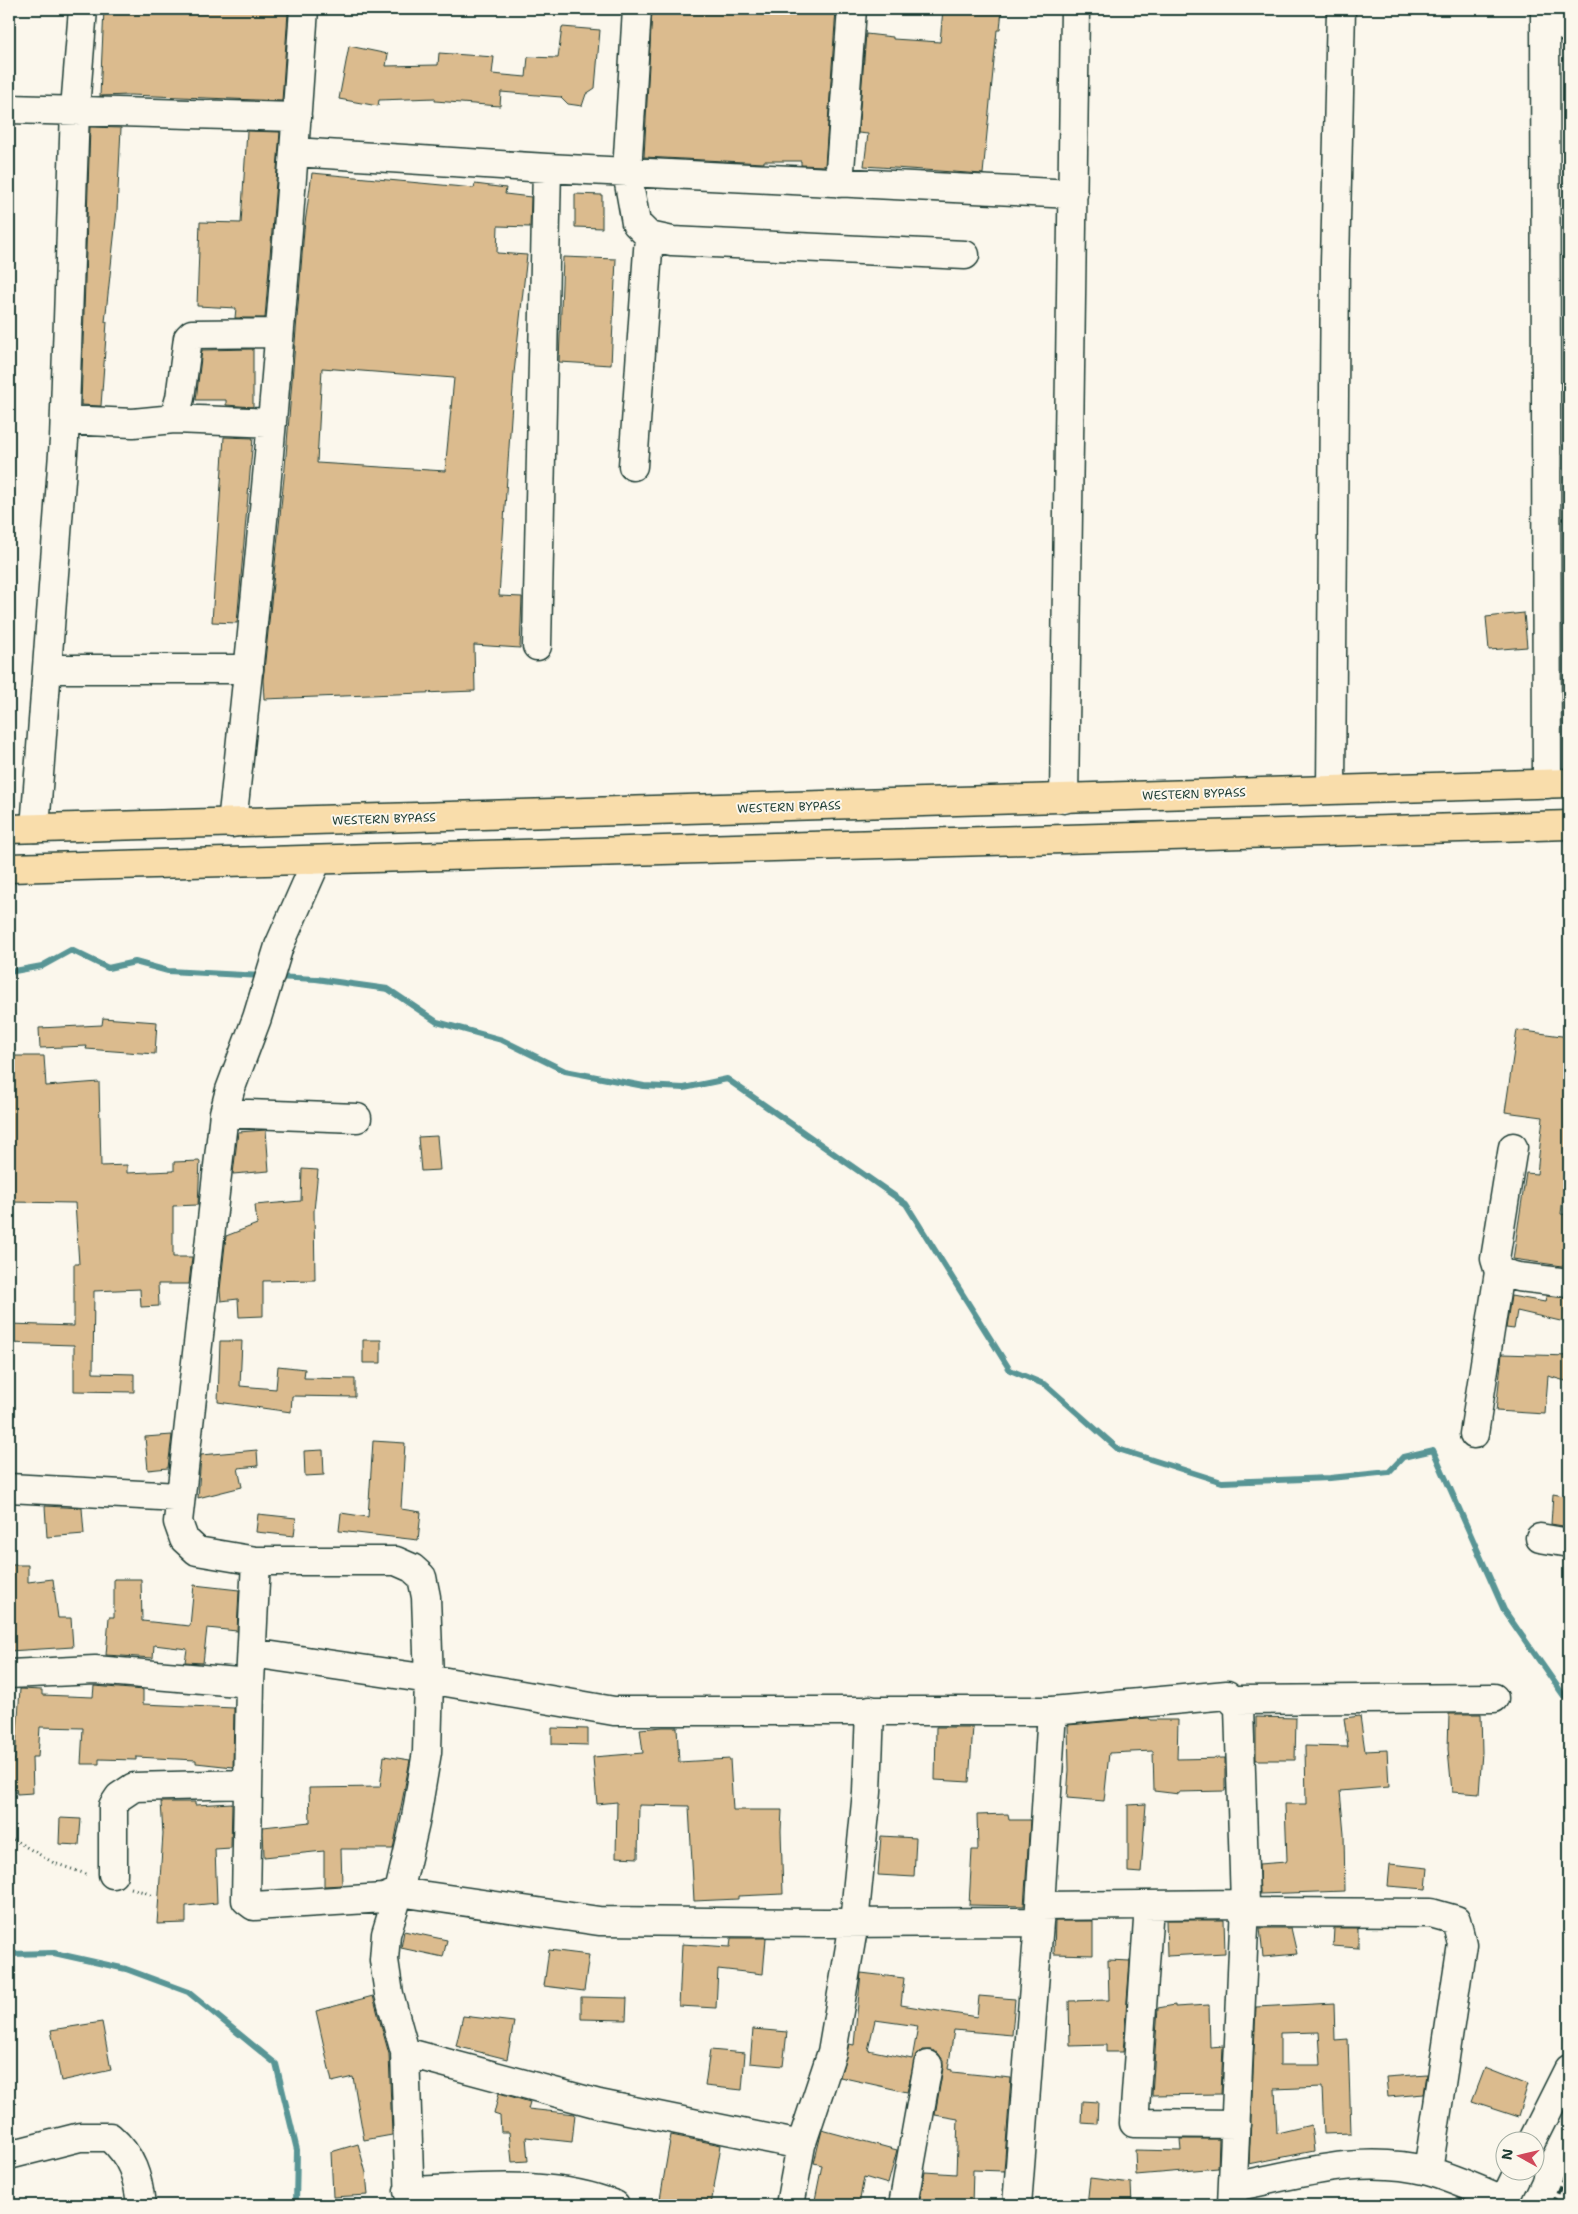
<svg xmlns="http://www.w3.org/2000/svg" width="1578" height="2214" font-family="'Shantell Sans',sans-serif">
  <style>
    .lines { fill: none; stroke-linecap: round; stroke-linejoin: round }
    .stream { stroke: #599595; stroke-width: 6 }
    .building { fill: #dbbb8e; stroke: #1f3d34; fill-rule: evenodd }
    .minor-casing { stroke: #1f3d34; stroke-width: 31 }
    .major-casing { stroke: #1f3d34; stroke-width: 31 }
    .path { stroke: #1f3d34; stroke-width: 3; stroke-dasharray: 1 4; stroke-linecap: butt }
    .minor { stroke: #fbf7ec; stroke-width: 28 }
    .major { stroke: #f9ddab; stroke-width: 28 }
    .rail { stroke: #1f3d34; stroke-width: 4; stroke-dasharray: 8 4; stroke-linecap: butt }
    .labels { text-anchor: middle; stroke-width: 4; stroke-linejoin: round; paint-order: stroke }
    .street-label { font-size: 12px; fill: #1f3d34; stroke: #fbf7ec }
  </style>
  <rect width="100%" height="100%" fill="#fbf7ec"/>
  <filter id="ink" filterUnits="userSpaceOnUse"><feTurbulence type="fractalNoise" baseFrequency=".02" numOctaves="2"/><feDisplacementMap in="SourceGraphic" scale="10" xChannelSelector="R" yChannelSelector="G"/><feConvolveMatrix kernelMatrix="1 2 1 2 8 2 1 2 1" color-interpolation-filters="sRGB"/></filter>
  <g filter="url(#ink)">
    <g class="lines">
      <path class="stream" d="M9 972 42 966 71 950 108 968 135 962 168 971 263 976
        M275 977 316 979 388 989 437 1022 502 1040 565 1071 644 1086 684 1088 727 1079 906 1204 1010 1370 1046 1385 1118 1449 1222 1482 1330 1478 1389 1472 1403 1457 1433 1450 1504 1610 1564 1696 1569 1700
        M9 1954 54 1953 126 1969 188 1992 276 2064 297 2150 296 2205"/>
    </g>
    <path class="building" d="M104 9H219L288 12 282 101 130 95 100 96Z
      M652 9H836L825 166 801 165V161H764V163L644 157Z
      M943 9H1002L1000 30H997L983 174 864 166 868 134 858 133 866 34 893 37V39L940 42Z
      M562 27 600 30 595 88 586 94 582 106 568 104 561 97 501 92 500 106 435 101V98L379 100 378 106 339 99 349 46 388 54 386 66 438 65 439 53 494 57 492 74 526 77 528 57 558 58Z
      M90 127 121 128 117 210 105 322H107L101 406 81 405Z
      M247 131 280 132 265 318H235L236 308 197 306 200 222 241 223Z
      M312 173 474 188 475 184 506 188 505 194 531 197 530 227 498 226 497 253 527 255 514 373 499 596 522 597 520 648 474 645 475 691 264 699 263 680 285 468 304 230ZM322 368 454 378 445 471 317 463Z
      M575 194 602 195V228L575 227Z
      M563 257 616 259 611 365 559 362Z
      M253 349V407L226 405V400H196L202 350Z
      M224 437 253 438 237 623 212 622Z
      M1524 613 1527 647 1489 650 1486 617Z
      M103 1018 157 1022 155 1054 86 1049 87 1046 40 1048 39 1028 102 1025Z
      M1517 1030 1569 1037V1164H1567L1561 1214 1569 1215V1267L1513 1259 1526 1173 1537 1174 1543 1117 1505 1112Z
      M9 1056H44L46 1086 99 1082 101 1166 127 1165V1173L174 1171V1162L200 1161 198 1205 173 1206V1257H192L189 1284H158L159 1306 141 1307 140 1289 94 1291 93 1373 134 1374V1392L74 1391V1345L9 1343V1324L74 1326V1264H79L75 1203 9 1202Z
      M266 1130 269 1171 233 1174 238 1132Z
      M437 1136 440 1170 421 1171 418 1137Z
      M302 1169 318 1170 314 1211 315 1280 263 1281V1316L239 1317 238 1299 221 1301 220 1290 226 1236 257 1224 255 1205 301 1201Z
      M1511 1296 1545 1302 1546 1296 1569 1298V1323L1517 1311 1514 1329 1506 1328Z
      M363 1340H381V1363H363Z
      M220 1341H242L240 1386 276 1389 278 1366 305 1369 304 1378 355 1379V1397L292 1396 291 1412 218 1402Z
      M1502 1354 1569 1356V1382L1548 1376 1545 1414 1496 1411Z
      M172 1435 168 1468 148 1470 145 1437Z
      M373 1441 405 1443 401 1509 421 1512 418 1540 339 1531 341 1513 368 1517Z
      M257 1450 258 1466 238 1468 242 1487 198 1498 201 1455Z
      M323 1450 324 1475 305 1476 304 1451Z
      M1553 1494 1569 1497V1527L1551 1524Z
      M45 1506 82 1508 84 1534 47 1537Z
      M258 1514 296 1518 294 1536 256 1532Z
      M9 1565H28V1582L53 1579 58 1618H71L73 1647 9 1651Z
      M114 1579H141L142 1621 190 1626 194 1585 239 1590 237 1631 207 1628 203 1663 185 1662 187 1649 154 1645 153 1658 106 1655 109 1617H114Z
      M94 1686 143 1690V1704L234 1708 233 1767 196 1763V1760L136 1757V1760L99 1759V1764H81L83 1728 40 1727 38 1757H32L33 1793 17 1794 16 1789H9V1760H15L20 1689 42 1690V1695L93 1697Z
      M1449 1714H1481L1482 1752 1479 1794 1452 1792 1448 1749Z
      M1360 1716 1365 1751 1387 1750 1389 1787 1340 1791 1344 1834 1345 1891 1260 1894 1259 1864 1286 1862 1287 1860 1285 1804H1306L1305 1746 1348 1747 1344 1718Z
      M1256 1717 1296 1718 1295 1760H1256Z
      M1149 1718 1150 1720H1178L1177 1759 1225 1758V1791L1179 1792V1794L1154 1791 1153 1751 1109 1753 1104 1801 1067 1798 1069 1770 1068 1725Z
      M663 1727H677L679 1762 730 1759 733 1810H782L781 1831 783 1894 738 1896V1899L694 1901 689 1806 639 1805 638 1858 616 1857 617 1802 597 1804 593 1757 643 1753 640 1729Z
      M936 1727H973L969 1782 935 1780Z
      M552 1728 588 1729V1745L552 1744Z
      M384 1756 410 1760 393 1849H341L342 1885 324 1886V1851L264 1857 263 1827 310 1822 309 1788 380 1787Z
      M161 1802H195V1805L232 1803 231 1848 215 1849 217 1903 186 1906V1923L157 1924 163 1834Z
      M1146 1804 1141 1873 1128 1872V1805Z
      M1008 1814 1009 1820H1030L1024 1906 969 1905 972 1850H978L977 1815Z
      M60 1818 81 1819 79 1845 59 1844Z
      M881 1836 916 1838 914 1877 878 1875Z
      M1390 1864 1428 1868 1426 1889 1388 1886Z
      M1166 1920H1224L1225 1953 1167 1956Z
      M1055 1921H1093V1955L1054 1954Z
      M1260 1928H1291L1297 1954 1263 1957Z
      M1334 1928H1358V1948L1333 1946Z
      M404 1931 447 1940 443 1957 401 1948Z
      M731 1938H766L763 1974 718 1969 716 2008 679 2006 682 1944 730 1947Z
      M549 1950 589 1955 584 1991 544 1986Z
      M1108 1960 1130 1961 1123 2052H1106V2045L1070 2046 1069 2001 1109 2000Z
      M861 1973 904 1978 901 2005 977 2017 979 1996 1015 1999 1012 2035 954 2030 948 2069 952 2070V2072L1011 2078 1004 2171 973 2170 972 2205H919L925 2172 956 2174 958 2119 935 2115 943 2068V2060L938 2053 931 2050H923L916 2055 907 2092 840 2077 849 2044 854 2045ZM875 2020 918 2026 912 2059 868 2050Z
      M373 1996 389 2054 392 2135 364 2140 353 2077 332 2082 316 2011Z
      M581 1997 627 1998 626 2020 581 2019Z
      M1334 2003 1335 2040 1348 2039 1351 2133 1324 2134 1322 2087 1275 2089 1277 2133 1311 2125 1314 2151 1249 2164 1256 2007ZM1319 2032 1321 2065H1280V2033Z
      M1175 2005V2007L1209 2005 1210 2047 1223 2046 1221 2094 1152 2095 1158 2008Z
      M463 2016 514 2022 507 2059 456 2046Z
      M102 2022 111 2070 61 2081 51 2030Z
      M753 2029 787 2032 783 2066 750 2063Z
      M710 2050 745 2053 742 2090 705 2086Z
      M1485 2068 1528 2085 1518 2117 1472 2102Z
      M1427 2074 1424 2094 1388 2097 1386 2077Z
      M499 2093 530 2102 528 2109 575 2114 572 2142 526 2137 528 2161 512 2162 509 2132H501L500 2116 494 2114Z
      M1082 2101 1098 2102 1097 2124 1081 2123Z
      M822 2130 897 2150 888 2184 864 2177 859 2205H814L822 2165 814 2163Z
      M671 2135 721 2145 711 2205H659Z
      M1180 2139H1219L1218 2168 1136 2175 1135 2150 1181 2151Z
      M358 2144 366 2173 368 2195 333 2197 331 2152Z
      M1090 2178 1131 2183 1132 2205H1087Z"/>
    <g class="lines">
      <defs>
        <path id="minor" d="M637 9 627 172 636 223 649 236 672 241 965 255
          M1545 9 1547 784
          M1547 9 1569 29
          M9 109 297 117
          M294 152 547 168 1073 194
          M839 183 852 9
          M174 419 180 398 188 338 192 334 279 333
          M65 420 133 423 174 419 272 423
          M633 466 649 236
          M537 646 547 168
          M47 669H249
          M1331 789 1335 263 1341 9
          M1064 799 1075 9
          M232 823C262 552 286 281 304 9
          M35 828 64 440 75 109 83 9
          M317 860 279 946 257 1018 230 1090 224 1113 178 1522 184 1539 197 1551 256 1561H396L412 1568 422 1577 426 1597 429 1679 427 1752 415 1823 399 1892 386 1934 384 1960 389 1994 405 2052 410 2205
          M224 1113 357 1118
          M1499 1272 1518 1277 1569 1283
          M1474 1434 1499 1272 1495 1259 1513 1147
          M9 1488 179 1497
          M1540 1538 1569 1543
          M256 1561 250 1683 246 1900 254 1906 384 1898 399 1892 599 1921 826 1923 1039 1922
          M252 1653 429 1679 614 1711H1052L1227 1695 1239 1707 1245 1904 1232 2205
          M9 1674 95 1670 250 1683
          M1234 1700 1494 1698
          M113 1874V1806L119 1797 134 1787 248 1784
          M1040 1906 1245 1904
          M1149 1906 1134 2123 1236 2124
          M1244 1912 1431 1913 1456 1920 1462 1944 1428 2171
          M405 2052 599 2104 801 2145
          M1532 2142 1569 2068
          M9 2155 80 2137H110C132 2156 138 2177 141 2205
          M1234 2187C1298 2174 1362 2154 1428 2171 1453 2178 1479 2190 1503 2200
          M408 2191C478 2189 549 2179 615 2205
          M790 2205 801 2145 832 2052 839 2011 854 1923 867 1792 870 1710
          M903 2205 928 2065
          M1017 2205 1039 1922 1052 1711
          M1502 2205 1518 2172"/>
        <path id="major" d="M9 829 1569 783
          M9 868 1569 825"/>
      </defs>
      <use href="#minor" class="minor-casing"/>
      <use href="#major" class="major-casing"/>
      <path class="path" d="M9 1837 54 1863 89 1875
        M131 1888 153 1895"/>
      <use href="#minor" class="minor"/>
      <use href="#major" class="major"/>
      <path class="rail" d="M1553 2205 1569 2165"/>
    </g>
  </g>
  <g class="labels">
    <g class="street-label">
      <text transform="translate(1194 794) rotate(-2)" y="4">WESTERN BYPASS</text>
      <text transform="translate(789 807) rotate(-2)" y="4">WESTERN BYPASS</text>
      <text transform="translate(384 819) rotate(-2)" y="4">WESTERN BYPASS</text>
    </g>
  </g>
  <rect width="1578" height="2214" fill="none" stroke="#fbf7ec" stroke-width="30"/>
  <rect x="15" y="15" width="1548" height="2184" fill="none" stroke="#1f3d34" stroke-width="2" filter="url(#ink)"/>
  <g transform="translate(1520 2156) rotate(278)"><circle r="24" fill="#fbf7ec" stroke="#a3ada2"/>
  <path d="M0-4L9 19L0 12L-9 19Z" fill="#d1495b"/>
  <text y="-8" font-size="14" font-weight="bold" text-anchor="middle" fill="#1f3d34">N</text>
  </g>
</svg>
